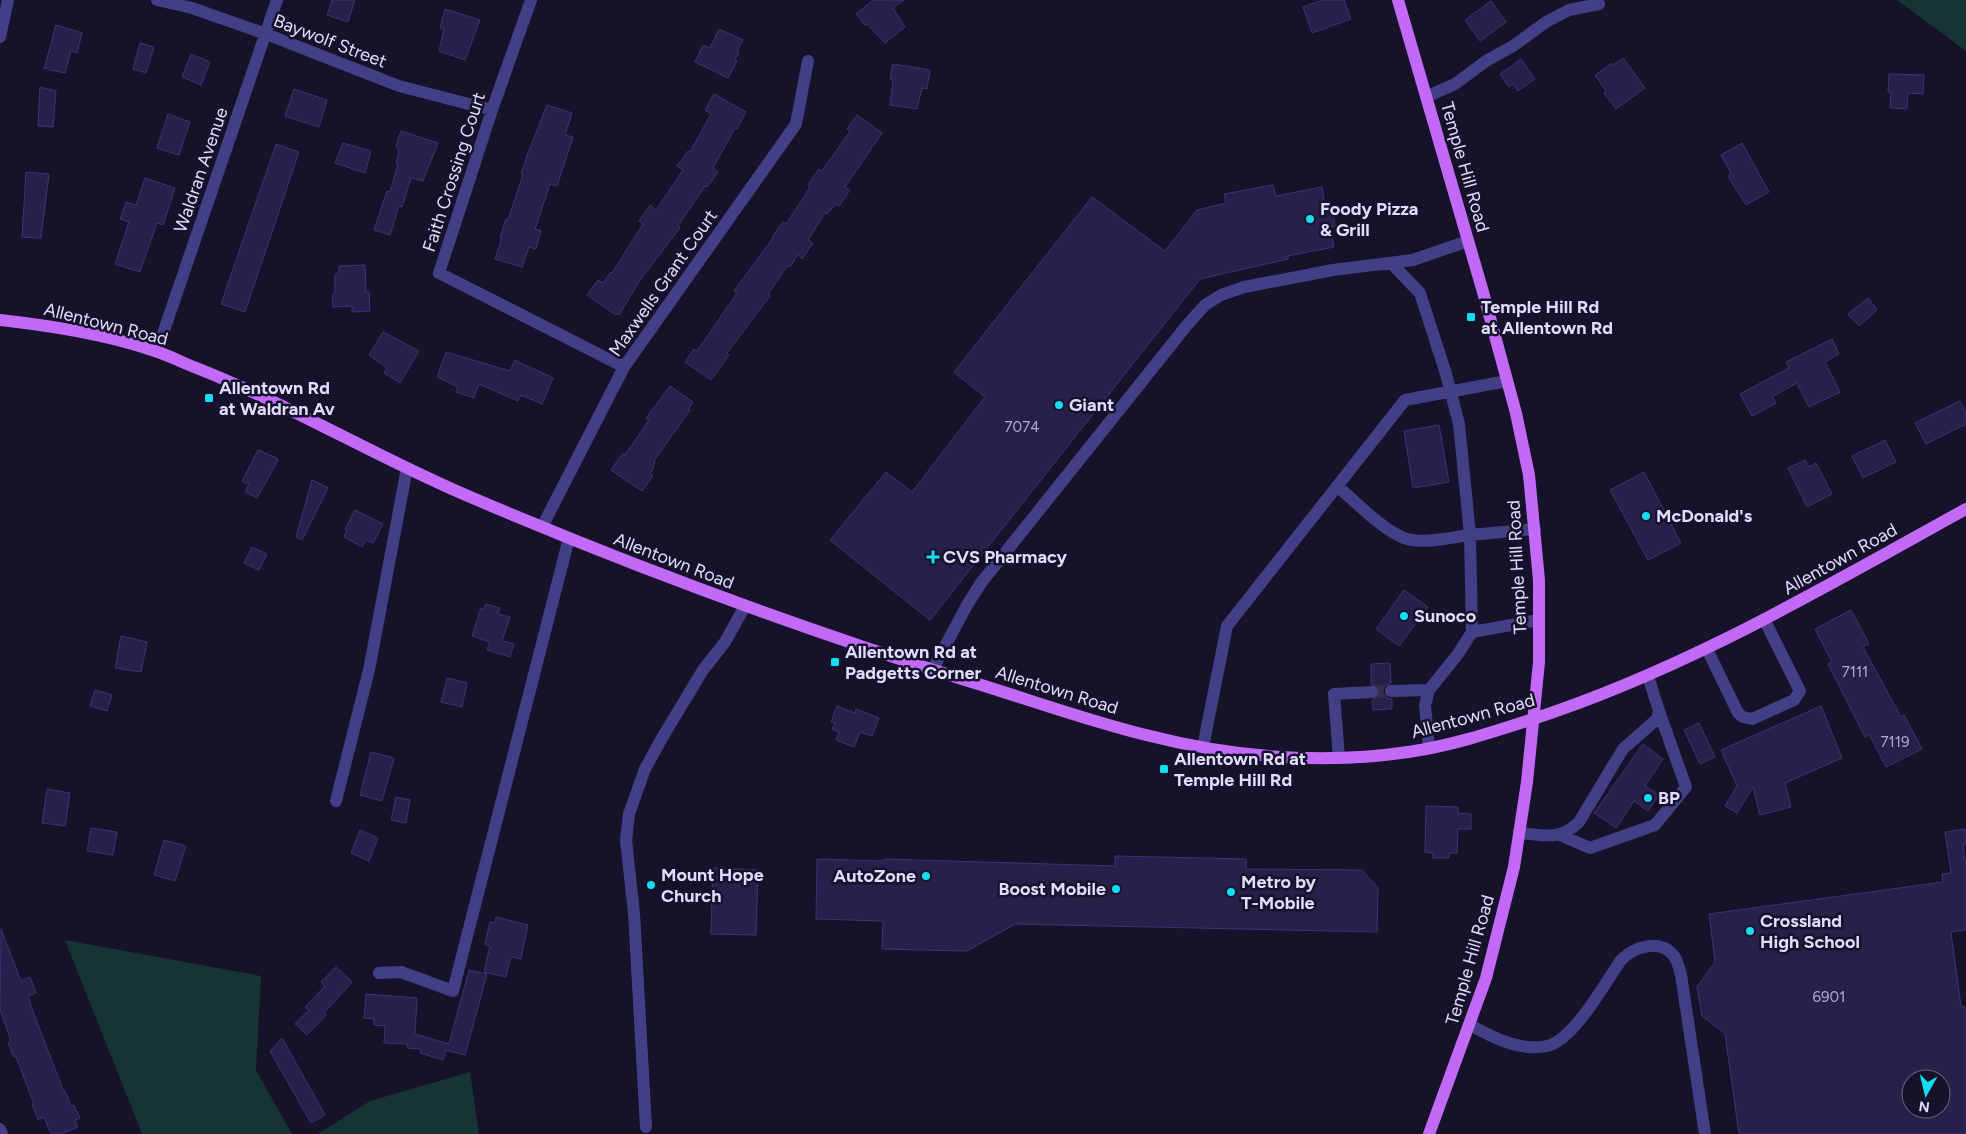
<svg xmlns="http://www.w3.org/2000/svg" width="1966" height="1134" font-family="Figtree,sans-serif">
  <style>
    .green { fill: #153433 }
    .building { fill: #281f4a; stroke: #3f3275; fill-rule: evenodd }
    .lines { fill: none; stroke-linecap: round; stroke-linejoin: round }
    .minor-tunnel { stroke: #34304a; stroke-width: 12; stroke-dasharray: 12 6; stroke-linecap: butt }
    .minor { stroke: #423f86; stroke-width: 12 }
    .major { stroke: #c369f8; stroke-width: 12 }
    .poi-dot { fill: #12ddf4; stroke: #16122a; stroke-width: 2 }
    .labels { text-anchor: middle; stroke-width: 5; stroke-linejoin: round; paint-order: stroke }
    .number-label { font-size: 15px; fill: #b2add0 }
    .street-label { font-size: 18px; fill: #e0dcfd; stroke: #16122a }
    .poi-label { font-size: 18px; font-weight: bold; fill: #e0dcfd; stroke: #16122a; text-anchor: start }
  </style>
  <rect width="100%" height="100%" fill="#16122a"/>
  <path class="green" d="M1897 0H1966V51Z
    M65 940 261 976 256 1070 292 1134H142Z
    M470 1072 479 1134H318L370 1101Z"/>
  <path class="building" d="M332 0H355L348 22 327 15Z
    M873 0H904L893 8 905 27 885 43 867 24 865 25 856 14Z
    M1323 0H1344L1351 19 1312 33 1303 7Z
    M1491 1 1506 22 1480 41 1465 20Z
    M445 9 480 20 465 60 439 51 444 29 440 28Z
    M56 25 82 33 77 53 71 51 65 73 50 70 49 68 44 69Z
    M719 29 743 40 737 51 739 52 735 60 737 61 728 78 695 62 703 45 710 48Z
    M140 43 154 47 146 73 133 69Z
    M191 54 210 62 201 85 182 77Z
    M1623 58 1645 88 1616 109 1604 93 1606 91 1595 75 1612 63 1613 65Z
    M1521 59 1535 79 1518 91 1513 84 1509 87 1500 74Z
    M893 64 930 70 927 89 922 88 917 109 890 105 893 79H890Z
    M1889 74 1924 75 1923 94 1908 93 1907 109 1890 108 1891 92H1888Z
    M40 87 56 91 53 127 38 126Z
    M294 89 327 100 319 127 285 116Z
    M714 94 746 112 737 129 735 128 713 168 718 172 707 187 705 186 678 226 680 228 640 280 619 315 617 313 616 315 587 295 598 280 603 283 611 272 612 273 643 224 639 221 650 205 656 210 683 170 677 166 688 151 690 152 711 114 705 110Z
    M547 105 572 113 565 135 573 137 557 186 550 184 535 229 541 231 536 249 529 247 522 267 495 259 502 238H500L506 219 508 220 523 175 521 174 527 156Z
    M168 114 190 122 179 155 157 148Z
    M857 115 882 133 845 187 850 190 839 206 836 204 827 214 825 213 808 240 813 243 802 259 798 255 790 267 788 265 768 294 770 296 727 353 729 355 711 380 685 362 694 349 697 351 724 312 737 293 734 291 773 238 772 237 783 222 786 224 806 194 810 187 808 185 819 169 822 171 850 131 847 129Z
    M401 131 438 143 423 181 411 178 402 207 399 206 390 235 374 230 387 191 390 192 398 164 396 163 399 152 396 146Z
    M343 143 371 151 365 173 335 163Z
    M1742 143 1769 192 1746 205 1729 178V175L1731 173 1721 155Z
    M276 144 299 152 245 312 221 304Z
    M26 172 49 174 41 238 22 237Z
    M145 178 175 188 163 225 157 223 140 272 115 264 129 222 120 219 126 202 136 205Z
    M1273 185 1276 196 1322 187 1326 211 1332 210 1335 226 1330 227 1334 247 1288 256V259L1200 279 930 620 830 540 886 472 912 492 985 397 954 372 1092 197 1165 251 1197 210 1226 203 1224 194Z
    M365 265 366 292H369L370 311 352 312V306L333 307 332 296 335 292V276L339 271V266Z
    M1868 298 1877 310 1859 326 1848 314Z
    M383 332 419 351 400 383 384 373 387 368 369 355Z
    M1832 339 1839 354 1825 362 1840 392 1809 407 1797 383 1772 397 1776 403 1752 416 1740 394 1789 368 1786 362Z
    M446 352 510 371 515 360 553 378 542 404 521 395 518 401 479 384 474 398 456 392 458 387 437 377Z
    M670 386 693 402 688 409 690 410 654 461 655 462 653 466 654 467 650 474 653 476 642 491 611 470 623 453 625 455 649 420 646 418Z
    M1960 401 1966 412V424L1926 444 1915 423Z
    M1439 425 1449 482 1413 488 1404 431Z
    M1885 440 1896 462 1863 478 1852 456Z
    M258 450 277 458 278 460 257 498 245 492 249 484 242 481Z
    M1805 460 1809 467 1816 463 1832 494 1807 507 1788 468Z
    M1644 472 1681 543 1648 560 1610 490Z
    M312 480 328 488 302 540 296 537Z
    M355 510 383 524 373 543 366 540 362 547 344 537 347 530 345 529Z
    M252 547 267 554 259 570 244 563Z
    M1404 590 1428 607 1399 646 1376 629Z
    M486 604 500 608 498 614 510 617 502 641 514 644 510 657 487 650 490 642 472 636 481 608 484 609Z
    M1851 610 1869 644 1863 647 1901 717 1904 715 1922 749 1886 767 1869 734 1865 737 1828 664 1832 662 1815 629Z
    M121 636 147 642 141 672 115 668Z
    M1390 663 1391 683 1384 687 1383 692 1387 698 1392 699V709L1373 710 1372 700 1377 698 1380 692 1378 687 1371 684V664Z
    M447 678 467 683 462 707 441 702Z
    M95 690 112 695 107 711 90 706Z
    M837 706 855 713 856 709 879 718 872 736 860 732 854 747 836 740 839 732 832 729 835 723 831 722Z
    M1821 706 1842 758 1785 783 1791 807 1760 815 1753 787 1737 813 1725 806 1737 786 1721 750Z
    M1699 723 1715 757 1700 764 1684 730Z
    M1643 744 1663 759 1645 786 1659 795 1648 811 1634 801 1616 828 1594 813Z
    M371 752 394 758 382 801 360 795Z
    M47 789 70 793 65 826 42 823Z
    M396 797 410 800 406 823 391 820Z
    M1426 806 1458 807V813L1471 814V829H1458L1457 853H1449V858H1433V853L1425 852Z
    M91 828 117 832 113 855 87 851Z
    M1966 829V844L1963 845 1966 867V930L1951 932 1961 1007H1966V1134H1739L1725 1034 1702 1016 1697 987 1715 962 1709 914 1943 882 1942 874 1951 873 1945 832ZM1911 1079H1941V1109H1911Z
    M360 830 378 838 369 861 351 853Z
    M164 840 186 846 175 881 154 875Z
    M1115 856 1246 859V869L1362 870 1378 888 1377 932 1015 924 967 951 882 949 883 921 816 919 817 859 882 861 884 859 1115 866Z
    M713 868 758 870 756 935 711 934Z
    M496 917 528 925 521 959 511 957 506 977 484 972 490 946 485 945 490 922 495 923Z
    M1 929 21 981 30 977 36 993 28 996 32 1009 64 1092 65 1091 71 1106 74 1105 80 1118 75 1120 78 1127 61 1134H51L44 1117 38 1120 32 1104H34L16 1057H14L8 1043 11 1041 0 1010Z
    M336 967 352 982 324 1013 326 1015 307 1035 295 1024 309 1010 305 1007 325 986 321 982Z
    M469 970 487 974 465 1055 446 1050 443 1060 420 1053 421 1049 407 1048V1044L384 1043 385 1026 374 1025V1019L364 1018 366 994 417 998 415 1034 449 1044Z
    M282 1038 325 1115 311 1123 270 1051Z"/>
  <g class="lines">
    <path class="minor-tunnel" d="M1372 692 1391 691"/>
    <path class="minor" d="M157 0 192 8 266 34 399 86 492 110
      M531 0 492 110 439 273 624 367
      M0 37 8 0
      M1426 97 1455 84 1486 61 1513 46 1546 22 1569 10 1599 4
      M1391 263 1420 293 1446 374 1459 424 1470 535 1535 529
      M157 351 277 0
      M1337 486C1354 500 1390 538 1412 540 1431 543 1451 537 1470 535L1472 632 1458 654 1429 690 1425 705 1429 748
      M542 527 624 367 796 124 808 61
      M1472 632 1539 620
      M1707 649 1738 713 1743 717 1752 719 1794 700 1800 691 1764 619
      M933 669 967 605 981 583 1187 325 1205 305 1221 295 1244 287 1333 270 1413 260 1468 241
      M1391 691 1429 690
      M1203 747 1227 626 1405 400 1507 381
      M1339 758 1334 694 1372 692
      M336 801 369 670 407 468
      M1519 833C1543 835 1560 841 1579 822L1623 749 1657 719 1659 711 1648 676
      M1558 834 1590 848 1655 825 1686 787 1659 711
      M379 973 401 972 453 991 569 538
      M1470 1025C1492 1037 1520 1052 1547 1046 1574 1040 1605 983 1621 960 1634 947 1660 938 1674 956 1678 961 1679 969 1681 975L1705 1134
      M646 1127 634 913 626 840 629 814 645 769 662 738 703 670 725 642 745 606
      M0 1129 2 1134"/>
    <path class="major" d="M1398 0 1483 292 1516 413 1529 475 1539 580V662L1527 782 1514 867 1486 978 1429 1134
      M0 320C52 326 105 334 155 351 168 355 181 362 194 367 286 403 371 454 461 493 626 564 794 626 965 680 1025 698 1085 720 1146 735 1232 757 1321 765 1408 752 1450 746 1490 733 1530 720 1685 670 1825 587 1966 509"/>
  </g>
  <g class="poi-dot">
    <circle cx="1310" cy="219" r="5"/>
    <rect x="1466" y="312" width="10" height="10" rx="2.5"/>
    <rect x="204" y="393" width="10" height="10" rx="2.5"/>
    <circle cx="1059" cy="405" r="5"/>
    <circle cx="1646" cy="516" r="5"/>
    <path d="M930.5 549.5h5v5h5v5h-5v5h-5v-5h-5v-5h5z"/>
    <circle cx="1404" cy="616" r="5"/>
    <rect x="830" y="657" width="10" height="10" rx="2.5"/>
    <rect x="1159" y="764" width="10" height="10" rx="2.5"/>
    <circle cx="1648" cy="798" r="5"/>
    <circle cx="926" cy="876" r="5"/>
    <circle cx="651" cy="885" r="5"/>
    <circle cx="1116" cy="889" r="5"/>
    <circle cx="1231" cy="892" r="5"/>
    <circle cx="1750" cy="931" r="5"/>
  </g>
  <g class="labels">
    <g class="number-label">
      <text x="1022" y="432">7074</text>
      <text x="1855" y="677">7111</text>
      <text x="1895" y="747">7119</text>
      <text x="1829" y="1002">6901</text>
    </g>
    <g class="street-label">
      <text transform="translate(330 41) rotate(21)" y="6">Baywolf Street</text>
      <text transform="translate(1465 167) rotate(74)" y="6">Temple Hill Road</text>
      <text transform="translate(201 170) rotate(-71)" y="6">Waldran Avenue</text>
      <text transform="translate(454 172) rotate(-72)" y="6">Faith Crossing Court</text>
      <text transform="translate(663 283) rotate(-55)" y="6">Maxwells Grant Court</text>
      <text transform="translate(106 324) rotate(14)" y="6">Allentown Road</text>
      <text transform="translate(1840 559) rotate(-29)" y="6">Allentown Road</text>
      <text transform="translate(674 561) rotate(21)" y="6">Allentown Road</text>
      <text transform="translate(1517 567) rotate(-93)" y="6">Temple Hill Road</text>
      <text transform="translate(1057 690) rotate(17)" y="6">Allentown Road</text>
      <text transform="translate(1473 716) rotate(-15)" y="6">Allentown Road</text>
      <text transform="translate(1470 960) rotate(-74)" y="6">Temple Hill Road</text>
    </g>
    <g class="poi-label">
      <text x="1320" y="215">Foody Pizza<tspan x="1320" dy="21">&amp; Grill</tspan></text>
      <text x="1481" y="313">Temple Hill Rd<tspan x="1481" dy="21">at Allentown Rd</tspan></text>
      <text x="219" y="394">Allentown Rd<tspan x="219" dy="21">at Waldran Av</tspan></text>
      <text x="1069" y="411">Giant</text>
      <text x="1656" y="522">McDonald's</text>
      <text x="943" y="563">CVS Pharmacy</text>
      <text x="1414" y="622">Sunoco</text>
      <text x="845" y="658">Allentown Rd at<tspan x="845" dy="21">Padgetts Corner</tspan></text>
      <text x="1174" y="765">Allentown Rd at<tspan x="1174" dy="21">Temple Hill Rd</tspan></text>
      <text x="1658" y="804">BP</text>
      <text x="661" y="881">Mount Hope<tspan x="661" dy="21">Church</tspan></text>
      <text x="916" y="882" text-anchor="end">AutoZone</text>
      <text x="1241" y="888">Metro by<tspan x="1241" dy="21">T-Mobile</tspan></text>
      <text x="1106" y="895" text-anchor="end">Boost Mobile</text>
      <text x="1760" y="927">Crossland<tspan x="1760" dy="21">High School</tspan></text>
    </g>
  </g>
  <g transform="translate(1926 1094) rotate(188)"><circle r="24" fill="#16122a" stroke="#67637e"/>
  <path d="M0-4L9 19L0 12L-9 19Z" fill="#12ddf4"/>
  <text y="-8" font-size="14" font-weight="bold" text-anchor="middle" fill="#e0dcfd">N</text>
  </g>
</svg>
